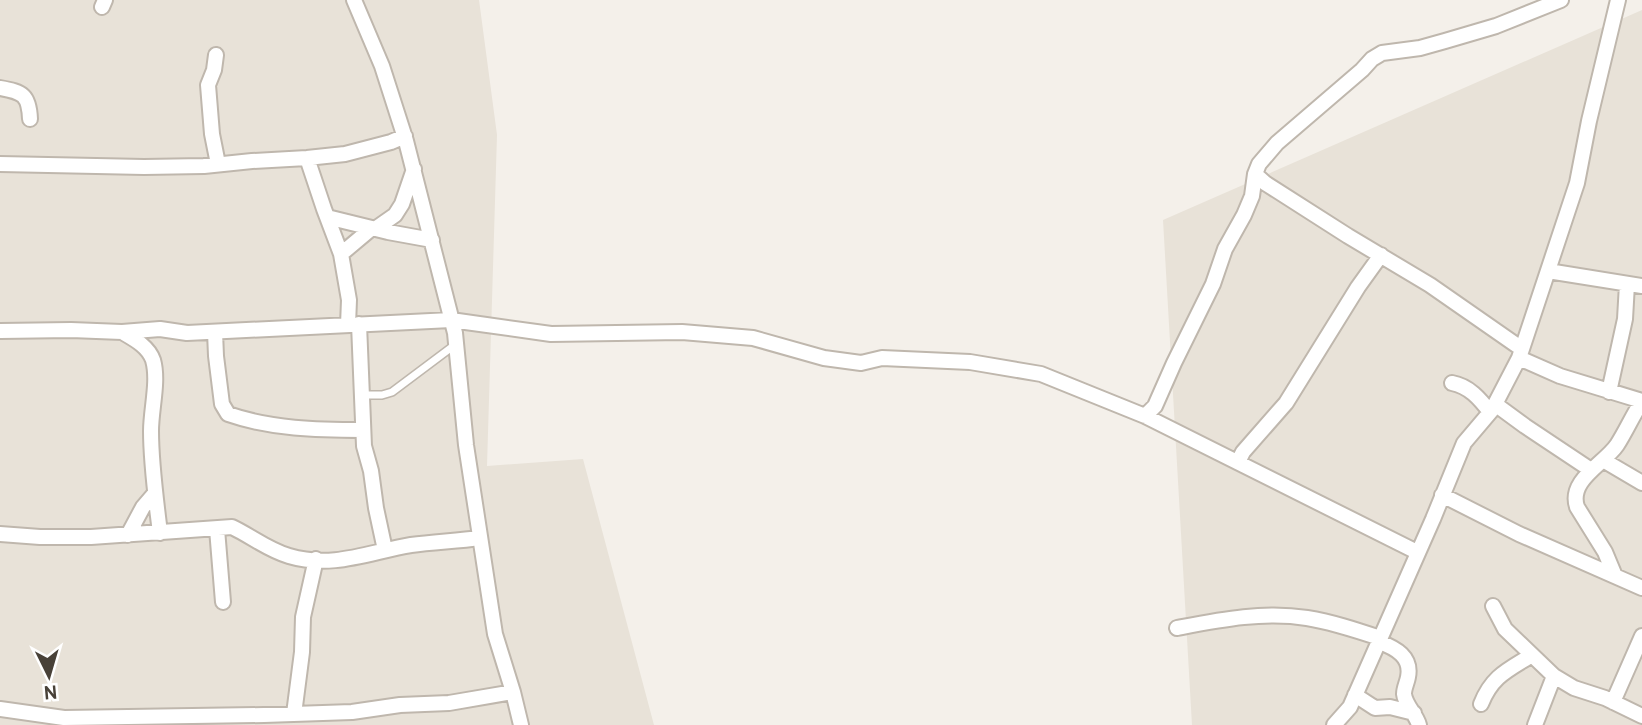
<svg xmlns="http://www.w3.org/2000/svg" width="1642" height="725" font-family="Overpass,sans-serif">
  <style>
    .residential { fill: #e8e2d8 }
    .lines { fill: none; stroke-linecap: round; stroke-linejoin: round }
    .lane-casing { stroke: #bfb7ad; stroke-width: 10 }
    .street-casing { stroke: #bfb7ad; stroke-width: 18 }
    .lane { stroke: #fff; stroke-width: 7 }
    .street { stroke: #fff; stroke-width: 14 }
  </style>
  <rect width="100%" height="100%" fill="#f4f0ea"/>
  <path class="residential" d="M0 0H479L497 135 487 466 583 459 654 725H0Z
    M1642 10V725H1192L1163 220Z"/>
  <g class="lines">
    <defs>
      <path id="lane" d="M362 395H382L392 392 456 344"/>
      <path id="street" d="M354 0 382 66 406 141 455 333 466 445 495 634 513 692 521 725
        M102 7 105 0
        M216 55 214 70 208 85 212 134 218 164
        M0 88C23 92 29 95 30 119
        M307 158 324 209 341 254 349 300 348 325
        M0 164 144 167 204 166 252 161 307 158 345 154 391 142 405 136
        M1255 174 1265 183 1348 236 1430 285 1522 349
        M327 217 388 232 432 240
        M375 229 395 215 402 204 414 169
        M341 254 372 228
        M1548 271 1642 286
        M359 324 364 446 371 471 376 508 385 550
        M0 331 71 330 122 332 160 329 187 333 451 320 551 334 682 332 753 338 824 358 861 363 882 358 970 362 1041 374 1145 416 1417 552
        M122 332C134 339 148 346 153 360 159 381 151 409 151 431 151 465 156 499 160 533
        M215 332 216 356 222 404 228 414C271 429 317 430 363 430
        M1519 358 1560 376 1642 401
        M1452 383C1469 386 1480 399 1490 412
        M1609 392 1625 319 1627 284
        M1495 404 1525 426 1591 470
        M1145 416 1155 406 1174 363 1213 284 1225 249 1244 215 1252 196 1255 174 1259 164 1277 143 1362 70 1372 59 1382 53 1420 48 1445 41 1496 26 1561 0
        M1603 460 1642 483
        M1238 462 1243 452 1286 403 1358 287 1381 255
        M1442 495 1519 534 1642 588
        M217 529 223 602
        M0 534 40 537H91L232 527C251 536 268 550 289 556 333 569 369 552 411 545 434 542 457 541 480 538
        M128 535 143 507 155 493
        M1615 576 1605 552 1577 507C1568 480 1604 464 1617 445 1626 431 1633 415 1642 401
        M1493 606 1505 629 1554 676 1574 688 1605 698 1642 716
        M1177 628C1219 620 1263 611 1307 618 1332 622 1356 630 1380 638
        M1379 642C1396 648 1412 657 1408 677 1407 683 1404 688 1404 694 1405 705 1416 714 1419 725
        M1355 695 1375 708 1390 707 1414 713
        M1613 702 1642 636
        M1481 704C1492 676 1508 670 1532 655
        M0 709 64 718 264 715 352 712 400 705 449 703 513 692
        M294 714 302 652 303 617 316 559
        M1334 725 1350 707 1433 519 1464 443 1492 410 1519 358 1577 183 1589 121 1618 0
        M1535 725 1554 676"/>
    </defs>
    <use href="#lane" class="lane-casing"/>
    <use href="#street" class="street-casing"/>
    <use href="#lane" class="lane"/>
    <use href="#street" class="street"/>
  </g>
  <g transform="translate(49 676) rotate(175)" stroke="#ffffff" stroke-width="5" paint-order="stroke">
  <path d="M0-5L12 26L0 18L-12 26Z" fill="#484138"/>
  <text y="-10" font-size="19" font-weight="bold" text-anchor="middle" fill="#484138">N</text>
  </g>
</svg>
